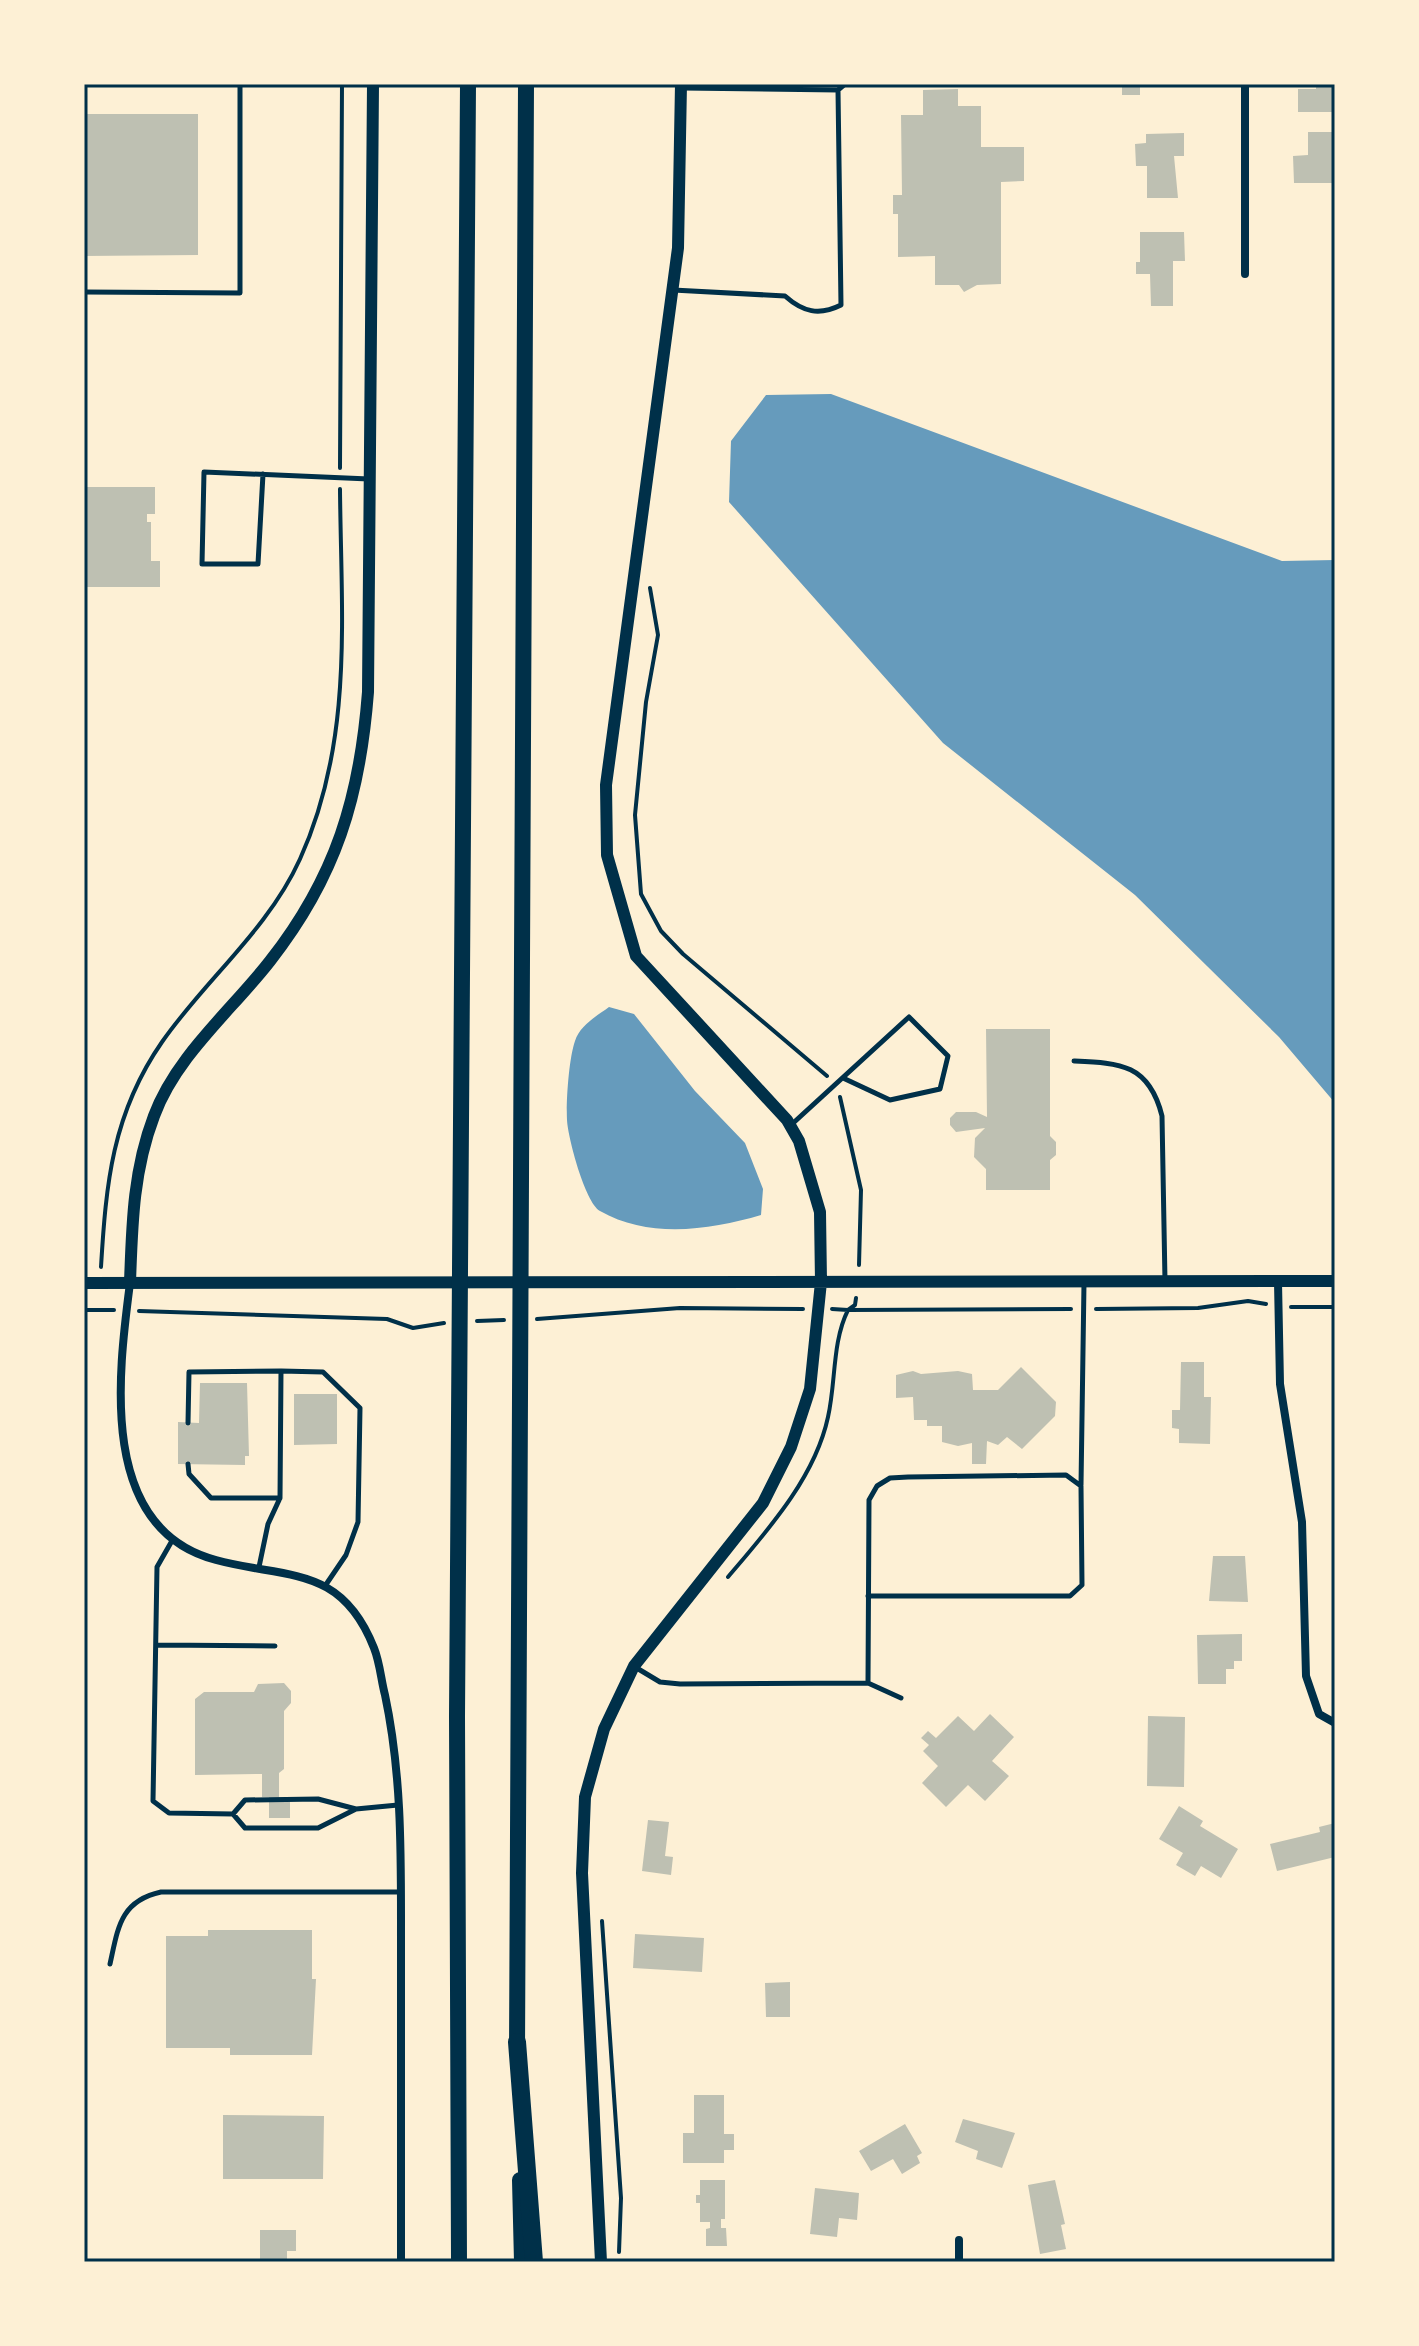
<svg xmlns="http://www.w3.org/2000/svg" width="1419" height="2346" font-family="'Noto Sans',sans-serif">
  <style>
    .water { fill: #669bbc }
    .building { fill: #bec0b2 }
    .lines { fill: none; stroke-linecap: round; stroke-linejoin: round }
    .path { stroke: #003049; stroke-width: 4 }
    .service { stroke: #003049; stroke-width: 5 }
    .minor { stroke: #003049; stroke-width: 8 }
    .tertiary { stroke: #003049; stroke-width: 12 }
    .trunk { stroke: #003049; stroke-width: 16 }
    .motorway { stroke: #003049; stroke-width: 18 }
    .neatline { fill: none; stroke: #003049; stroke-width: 3 }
  </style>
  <rect width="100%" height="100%" fill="#fdf0d5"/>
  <path class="water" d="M831 394 1282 561 1335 560V1103L1279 1037 1135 895 943 743 729 502 731 441 766 395Z
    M609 1007 634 1014 695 1091 745 1143 763 1189 761 1215C710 1230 649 1239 600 1211 585 1202 568 1138 567 1120 566 1101 569 1058 575 1041 580 1025 597 1016 609 1007Z"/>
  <path class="building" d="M1122 84H1140V95H1122Z
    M1316 84H1335V112H1298V89H1316Z
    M958 89V106H981V147H1024V181L1001 182V284L977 285 964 292 959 285H935V256L898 257V214H893V195H902L901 115H923V90Z
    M84 114H198V255L84 256Z
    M1308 132H1335V183H1294L1293 156 1308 155Z
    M1184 133V156H1174L1178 198H1147V166H1136L1135 144 1146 143V134Z
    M1140 232H1184L1185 261H1173V306H1151L1150 274H1136V262H1140Z
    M84 487H155V514H147V522H151V561H160V587H84Z
    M986 1029H1050V1136L1056 1142V1155L1050 1160V1190H986V1169L974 1157 975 1138 985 1128 956 1132 950 1125V1118L956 1112H976L987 1117Z
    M1181 1362H1204V1397H1211L1210 1444 1179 1443V1429L1172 1428V1410H1180Z
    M1021 1367 1056 1402 1055 1416 1022 1449 1007 1437 998 1445 987 1441 986 1464H972V1443L958 1446 942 1442V1426H927V1420H914L913 1397 896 1398V1375L913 1371 921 1374 958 1371 972 1374 973 1390H998Z
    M200 1383H247L249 1456H245V1465L178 1464V1422L199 1423Z
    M294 1394H337V1444L294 1445Z
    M1213 1556H1245L1248 1602 1209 1601Z
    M1242 1634V1661H1234V1669H1226V1684H1198L1197 1635Z
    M284 1683 291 1691V1703L284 1711V1769L279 1773V1797H290V1818H269V1797H262V1774L195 1775V1699L204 1692H254L258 1684Z
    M990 1714 1014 1737 992 1761 1009 1776 985 1801 968 1785 946 1807 922 1783 938 1766 923 1751 929 1745 921 1738 928 1731 936 1738 958 1716 974 1731Z
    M1148 1716 1185 1717 1184 1787 1147 1786Z
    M1179 1806 1203 1821 1200 1826 1238 1849 1221 1878 1201 1866 1195 1876 1176 1865 1183 1853 1159 1839Z
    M648 1820 669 1822 665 1856 673 1857 671 1875 642 1871Z
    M1335 1823V1857L1277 1871 1270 1844 1320 1832 1319 1827Z
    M208 1930H312V1979H316L312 2055H230V2048H166V1936H208Z
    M635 1934 704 1938 702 1972 633 1968Z
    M790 1982V2017H766L765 1983Z
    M694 2095H724V2134H734V2150H724V2163H683V2133H694Z
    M223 2115 324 2116 323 2179H223Z
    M963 2119 1015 2133 1002 2168 976 2159 978 2151 955 2142Z
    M905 2124 922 2153 917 2156 920 2163 902 2174 893 2159 871 2171 859 2151Z
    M700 2180H725V2219H721V2228H726L727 2246H706V2229L710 2228V2222H700V2203H696V2195H700Z
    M1055 2180 1065 2224 1061 2225 1066 2249 1040 2254 1028 2185Z
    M815 2188 859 2193 857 2220 839 2218 837 2237 810 2234Z
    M260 2230H296V2251H287V2262H260Z"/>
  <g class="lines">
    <path class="path" d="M340 468 342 84
      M650 588 658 635 646 702 635 815 641 894 661 931 683 954 827 1076
      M840 1097 861 1190 859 1265
      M101 1267C106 1184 112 1114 162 1042 205 980 268 930 300 859 354 740 341 616 340 489
      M1291 1307H1335
      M832 1309 848 1310 855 1305 856 1298
      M1096 1309 1198 1308 1248 1301 1266 1304
      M84 1310H114
      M139 1311 387 1319 413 1328 444 1323
      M537 1319 680 1308 803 1309
      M477 1321 504 1320
      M728 1577C767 1531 815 1478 828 1417 836 1382 832 1342 848 1310L1071 1309
      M602 1921 621 2198 619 2252"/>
    <path class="service" d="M682 88 838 90 845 84
      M673 290 785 296C803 312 819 316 841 305L838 90
      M84 292 240 293V84
      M263 474 258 564H202L204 472 369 479
      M1074 1061C1120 1063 1149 1064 1162 1116L1165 1281
      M791 1125 909 1017 948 1056 940 1089 890 1100 843 1078
      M188 1423 189 1372 281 1371
      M188 1464 189 1474 211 1498H280
      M1081 1485 1084 1283
      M173 1539 157 1567 153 1801 169 1813 233 1814 245 1828H318L356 1809 398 1805
      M259 1567 268 1524 280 1498 281 1371 323 1372 360 1408 358 1522 346 1555 325 1586
      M868 1596H1070L1082 1585 1081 1486 1066 1475 908 1477 890 1478 877 1486 869 1500 868 1683
      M156 1645 275 1646
      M635 1667 660 1682 680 1684 868 1683 901 1698
      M233 1814 245 1800 318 1799 356 1809
      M110 1964C118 1928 120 1901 161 1892H401"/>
    <path class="minor" d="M1245 84V274
      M1278 1282 1280 1384 1302 1522 1306 1676 1319 1714 1335 1723
      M130 1283C118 1375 98 1529 216 1560 286 1579 341 1564 374 1648 380 1663 381 1680 385 1695 402 1775 401 1854 401 1936 401 2044 401 2153 401 2262
      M959 2240V2262"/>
    <path class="tertiary" d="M84 1283 1335 1281
      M130 1283C132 1225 133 1171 154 1116 176 1056 232 1010 270 961 336 877 360 797 368 692L373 84
      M601 2262 582 1873 585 1797 604 1729 634 1666 763 1503 791 1447 810 1389 821 1282 820 1212 799 1141 787 1120 636 956 607 855 606 785 678 248 681 84"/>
    <path class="trunk" d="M517 2052 526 84
      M520 2180 522 2262
      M459 2262 457 1716 468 84"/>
    <path class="motorway" d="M517 2042 534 2262"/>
  </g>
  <rect width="1419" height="2346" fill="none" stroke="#fdf0d5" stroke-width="172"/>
  <rect x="86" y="86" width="1247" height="2174" class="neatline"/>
</svg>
